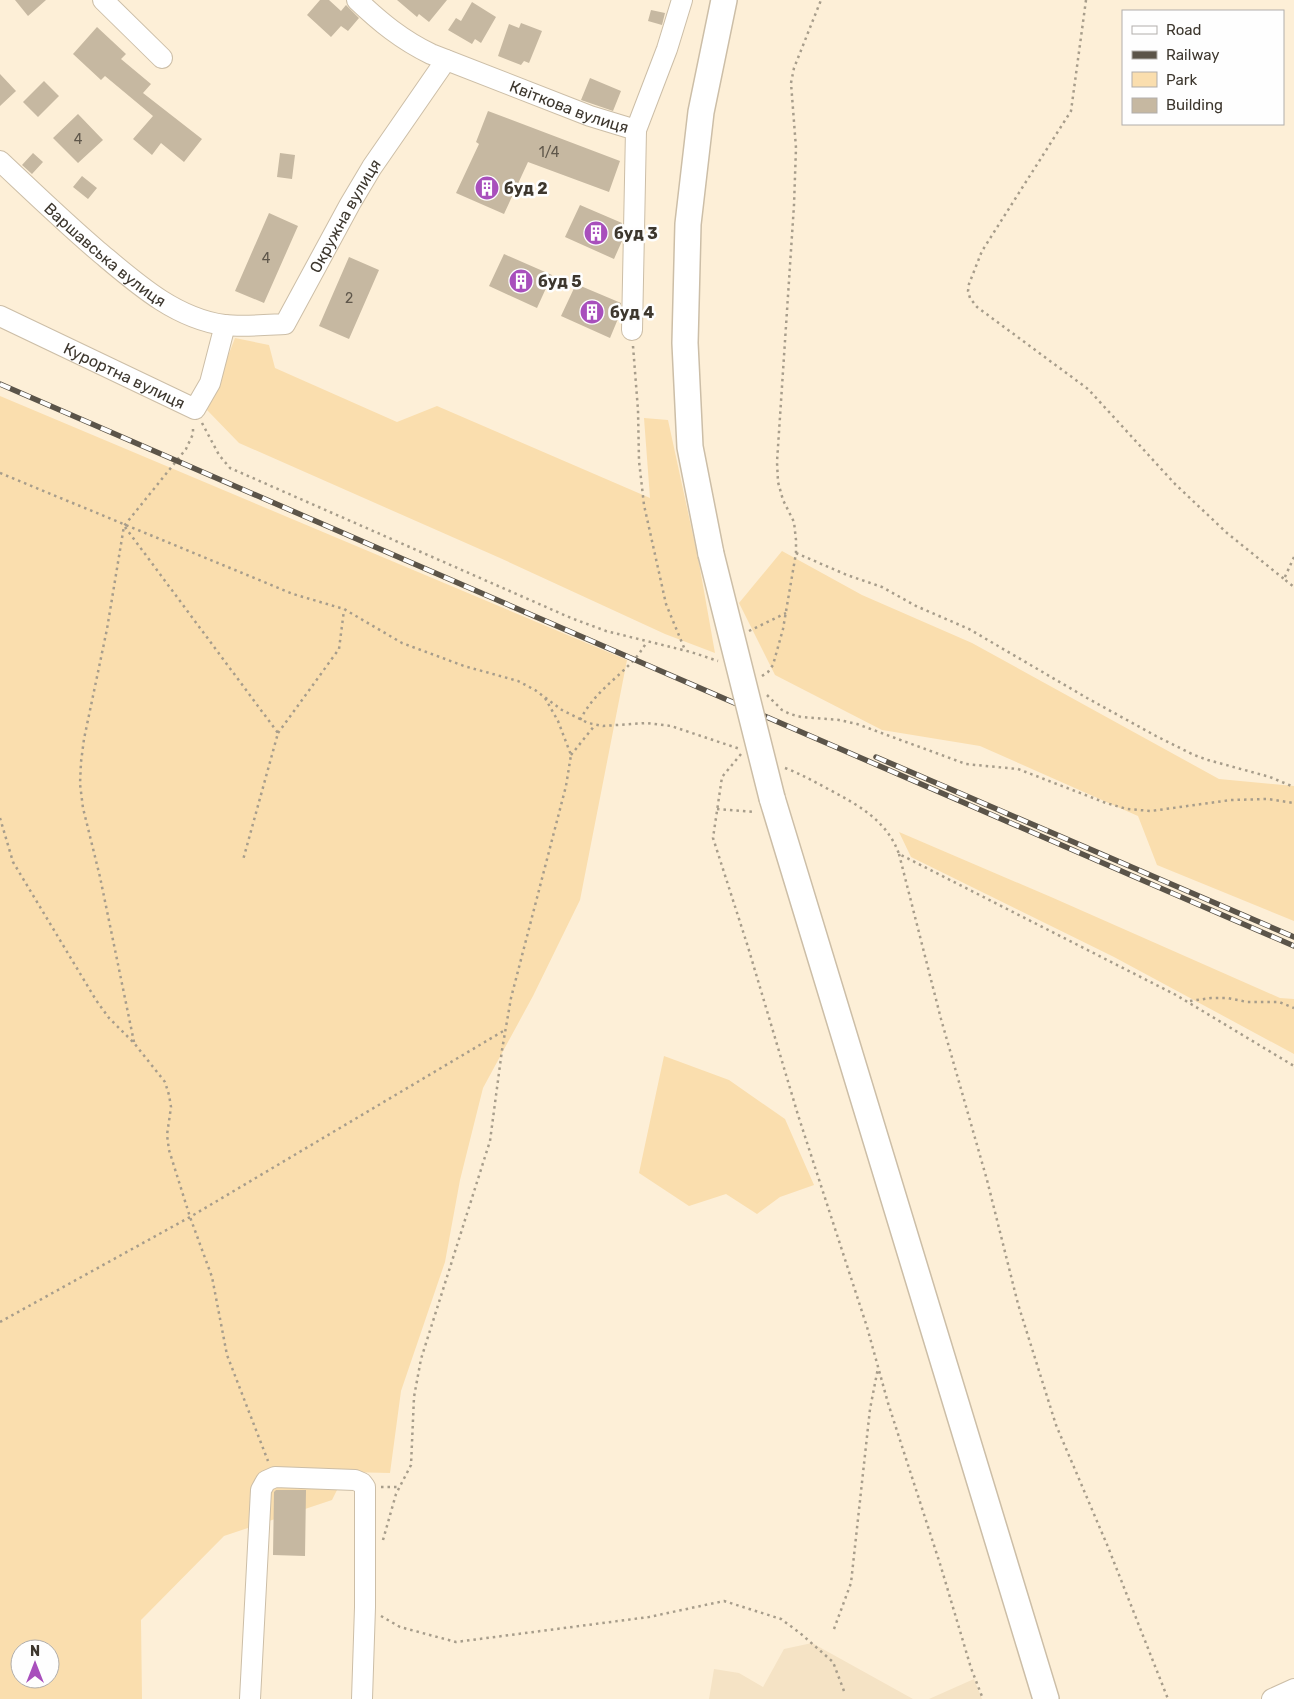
<svg xmlns="http://www.w3.org/2000/svg" width="1294" height="1699" font-family="Rubik,sans-serif">
  <style>
    .built { fill: #f5e3c5 }
    .green { fill: #fadeae; fill-rule: evenodd }
    .building { fill: #c6b8a1 }
    .lines { fill: none; stroke-linecap: round; stroke-linejoin: round }
    .minor-casing { stroke: #ccbea7; stroke-width: 22 }
    .major-casing { stroke: #ccbea7; stroke-width: 28 }
    .path { stroke: #a79d8b; stroke-width: 2.5; stroke-dasharray: 2.5 4; stroke-linecap: butt }
    .minor { stroke: #fff; stroke-width: 20 }
    .major { stroke: #fff; stroke-width: 25 }
    .rail-casing { stroke: #5b5449; stroke-width: 5.5 }
    .rail { stroke: #fefefe; stroke-width: 4; stroke-dasharray: 11; stroke-linecap: butt }
    .major-bridge-casing { stroke: #ccbea7; stroke-width: 28; stroke-linecap: butt }
    .major-bridge { stroke: #fff; stroke-width: 25 }
    .labels { text-anchor: middle; stroke-width: 5; stroke-linejoin: round; paint-order: stroke }
    .number-label { font-size: 14px; fill: #5f574b }
    .street-label { font-size: 16px; fill: #3d372e; stroke: #fefefe }
    .poi-label { font-size: 16px; font-weight: bold; fill: #3d372e; stroke: #fefefe; text-anchor: start }
  </style>
  <rect width="100%" height="100%" fill="#fdefd7"/>
  <path class="built" d="M812 1643 913 1699H709L714 1669 739 1673 763 1687 784 1649Z
    M974 1679 982 1699H929Z"/>
  <path class="green" d="M235 338 269 345 275 368 397 422 437 406 650 498 644 418 668 420 699 563 715 653 665 634 500 558 239 443 207 410Z
    M0 396 627 660 580 900 533 996 483 1088 460 1180 445 1262 401 1391 390 1473 346 1472 332 1500 224 1536 141 1620 142 1699H0ZM20 1649H50V1679H20Z
    M782 551 862 595 972 643 1219 779 1294 786V921L1157 865 1138 816 980 746 882 730 775 675 739 603Z
    M899 832 1051 897 1280 998 1294 999V1054L1114 957 911 857Z
    M664 1056 729 1080 785 1119 814 1185 780 1197 757 1214 726 1194 689 1206 639 1173Z"/>
  <path class="building" d="M15 0H46L28 16Z
    M320 0H329L341 11 346 5 359 18 348 31 341 26 331 37 307 15Z
    M397 0H447L429 22 419 14 417 17Z
    M472 2 496 17 481 43 475 39 472 44 448 30 456 18 461 21Z
    M651 10 665 13 662 25 648 21Z
    M521 23 542 31 529 63 524 61 521 65 498 56 509 24 519 28Z
    M97 27 126 54 121 59 151 84 143 93 202 139 184 162 161 143 152 155 133 139 153 116 105 76 101 80 73 54Z
    M0 74 16 91 0 106Z
    M590 78 621 91 613 111 581 100Z
    M44 81 59 96 38 117 23 102Z
    M488 111 620 161 609 192 528 162 504 214 456 193 479 144 476 142Z
    M78 114 103 140 78 163 53 138Z
    M33 153 43 162 32 174 22 165Z
    M280 153 295 155 292 179 277 177Z
    M82 176 97 188 88 199 73 187Z
    M580 205 622 223V241L614 259 565 237Z
    M269 213 298 226 264 303 235 291Z
    M504 254 552 275 537 308 489 286Z
    M349 257 379 270 349 339 319 326Z
    M576 284 621 303 620 314 610 338 561 316Z
    M276 1490H306L305 1556 273 1555 274 1492Z"/>
  <g class="lines">
    <defs>
      <g id="minor">
        <path d="M103 0 162 58"/>
        <path id="s1" d="M357 0C380 22 402 40 431 54L590 116 636 130 632 330"/>
        <path d="M636 130 667 49 682 0"/>
        <path id="s2" d="M0 161C32 191 64 222 98 251 135 282 174 318 224 325 244 327 266 325 285 324L350 204 372 167 446 60"/>
        <path id="s3" d="M0 316 195 409 210 383 225 325"/>
        <path d="M250 1699 261 1490 266 1481 275 1477 355 1480 362 1483 365 1487V1607L362 1699"/>
        <path d="M1272 1699 1294 1689"/>
      </g>
      <path id="major" d="M711 554 690 447 685 343 688 224 701 112 724 0
        M772 798 1046 1699"/>
    </defs>
    <use href="#minor" class="minor-casing"/>
    <use href="#major" class="major-casing"/>
    <path class="path" d="M1086 0 1071 111 982 251 969 284 968 291 970 298 977 307 1088 389 1175 484 1227 533 1284 579
      M633 346 638 410 639 461 644 505 666 604 685 650
      M202 423 219 455 230 468 571 618 606 631 691 652 718 661
      M0 473 293 594 344 609 402 643 464 666 518 681 535 690 562 710 588 723 603 726 646 723 671 726 740 749
      M125 527 278 733 243 860
      M796 553 847 575 882 587 916 606 969 629 1087 698 1156 736 1194 755 1208 760 1270 777 1294 787
      M1294 557 1284 579 1294 587
      M749 631 786 613
      M762 676 768 672 773 665 783 629 796 553V540L794 522 783 500 778 482 777 462 794 205 796 148 791 83 794 68 821 0
      M767 695 782 710 790 714 801 717 839 720 857 724 966 764 1018 769 1106 803 1127 809 1151 811 1231 800 1268 799 1294 803
      M580 720C595 692 612 683 633 661 638 656 642 649 647 642
      M278 733 339 649 344 610
      M741 754 722 777 713 838 748 947 798 1115 867 1327 888 1403 941 1567 971 1668 983 1699
      M571 755 595 725
      M785 768C801 774 815 782 830 790 860 806 887 821 899 854L1176 995 1294 1066
      M717 809 755 812
      M0 818 13 862 96 1000 109 1018 134 1043 165 1082 169 1095 171 1107 167 1135 169 1150 190 1217 212 1277 227 1355 268 1461
      M899 854 941 1019 987 1180 1018 1304 1056 1425 1108 1547 1168 1699
      M1190 1001 1211 998H1228L1247 1002H1279L1294 1008
      M134 1042 100 877 83 808 80 784 81 762 84 739 107 629 124 526 186 449 193 434V425
      M0 1322 190 1217 505 1030
      M381 1487H399
      M383 1540 396 1494 411 1465 414 1397 421 1359 490 1141 502 1050 511 998 566 786 571 755 558 721 545 698
      M381 1616 400 1627 456 1642 649 1617 724 1601 781 1619 800 1633 833 1662 844 1691
      M834 1629 851 1583 870 1409 878 1368"/>
    <use href="#minor" class="minor"/>
    <use href="#major" class="major"/>
    <defs>
      <path id="rail" d="M0 384 1294 946
        M876 757 1294 937"/>
    </defs>
    <use href="#rail" class="rail-casing"/>
    <use href="#rail" class="rail"/>
    <defs>
      <path id="major-bridge" d="M711 554 772 798"/>
    </defs>
    <use href="#major-bridge" class="major-bridge-casing"/>
    <use href="#major-bridge" class="major-bridge"/>
  </g>
  <defs>
    <symbol id="building-disc" viewBox="-11 -11 22 22"><circle r="9.5" fill="#a84fbc" stroke="#fefefe"/><path d="M-4-6H4V6H1V3H-1V6H-4ZM-2.5-4.3h1.7v1.8h-1.7ZM.8-4.3h1.7v1.8H.8ZM-2.5-1h1.7V.8h-1.7ZM.8-1h1.7V.8H.8Z" fill="#fff"/></symbol>
  </defs>
  <g fill-rule="evenodd">
    <use href="#building-disc" x="473" y="174" width="28" height="28"/>
    <use href="#building-disc" x="582" y="219" width="28" height="28"/>
    <use href="#building-disc" x="507" y="267" width="28" height="28"/>
    <use href="#building-disc" x="578" y="298" width="28" height="28"/>
  </g>
  <g class="labels">
    <g class="number-label">
      <text x="78" y="144">4</text>
      <text x="549" y="157">1/4</text>
      <text x="266" y="263">4</text>
      <text x="349" y="303">2</text>
    </g>
    <g class="street-label">
      <text dy="6" stroke="none"><textPath href="#s1" startOffset="240">Квіткова вулиця</textPath></text>
      <text dy="6" stroke="none"><textPath href="#s2" startOffset="466">Окружна вулиця</textPath></text>
      <text dy="6" stroke="none"><textPath href="#s2" startOffset="141">Варшавська вулиця</textPath></text>
      <text dy="6" stroke="none"><textPath href="#s3" startOffset="138">Курортна вулиця</textPath></text>
    </g>
    <g class="poi-label">
      <text x="504" y="194">буд 2</text>
      <text x="614" y="239">буд 3</text>
      <text x="538" y="287">буд 5</text>
      <text x="610" y="318">буд 4</text>
    </g>
  </g>
  <rect x="1122" y="10" width="162" height="115" fill="#fefefe" stroke="#b1aeab"/>
  <rect x="1132" y="26" width="25" height="8" fill="#ffffff" stroke="#b1aeab"/>
  <text x="1166" y="35" font-size="15" fill="#3d372e">Road</text>
  <rect x="1132" y="51" width="25" height="8" fill="#5b5449" stroke="#b1aeab"/>
  <text x="1166" y="60" font-size="15" fill="#3d372e">Railway</text>
  <rect x="1132" y="72" width="25" height="15" fill="#fadeae" stroke="#b1aeab"/>
  <text x="1166" y="85" font-size="15" fill="#3d372e">Park</text>
  <rect x="1132" y="98" width="25" height="15" fill="#c6b8a1" stroke="#b1aeab"/>
  <text x="1166" y="110" font-size="15" fill="#3d372e">Building</text>
  <g transform="translate(35 1664)"><circle r="24" fill="#fefefe" stroke="#b1aeab"/>
  <path d="M0-4L9 19L0 12L-9 19Z" fill="#a84fbc"/>
  <text y="-8" font-size="14" font-weight="bold" text-anchor="middle" fill="#3d372e">N</text>
  </g>
</svg>
